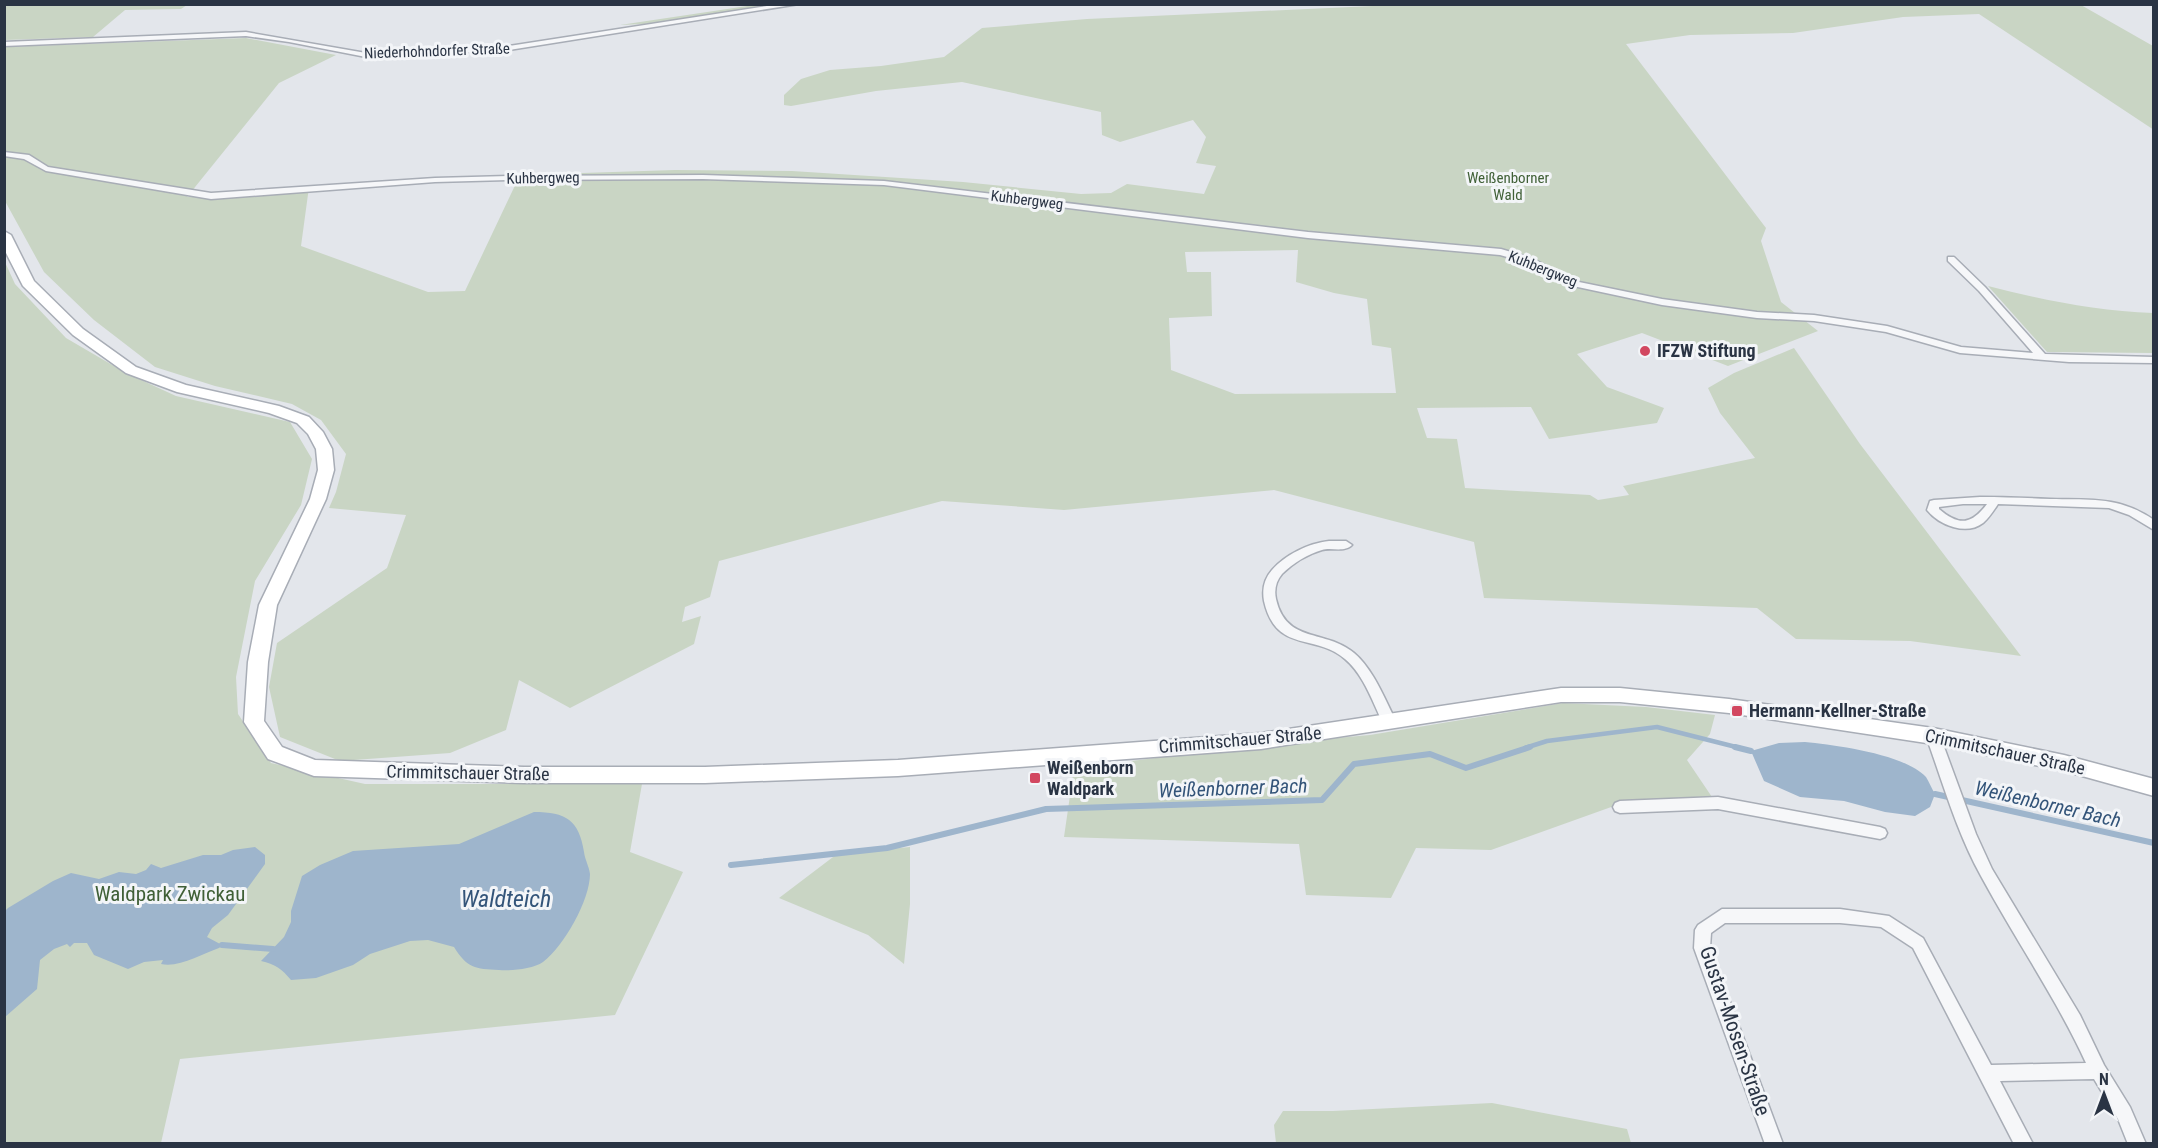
<svg xmlns="http://www.w3.org/2000/svg" width="2158" height="1148" font-family="'Roboto Condensed',sans-serif">
  <style>
    .green { fill: #c9d5c4; fill-rule: evenodd }
    .water { fill: #9eb5cc }
    .lines { fill: none; stroke-linecap: round; stroke-linejoin: round }
    .stream-far1 { stroke: #9eb5cc; stroke-width: 4.5 }
    .stream { stroke: #9eb5cc; stroke-width: 6 }
    .minor-casing { stroke: #a8adb6; stroke-width: 3 }
    .secondary-casing { stroke: #a8adb6; stroke-width: 3 }
    .minor { fill: #f6f7f9; fill-rule: evenodd }
    .secondary { fill: #fff; fill-rule: evenodd }
    .poi-dot { fill: #d24760; stroke: #f3f5f8; stroke-width: 2 }
    .labels { text-anchor: middle; stroke-width: 6; stroke-linejoin: round; paint-order: stroke }
    .far-street-label { font-size: 15px; fill: #2a3444; stroke: #f3f5f8 }
    .far-park-label { font-size: 15px; fill: #406037; stroke: #f3f5f8 }
    .poi-label { font-size: 18px; font-weight: bold; fill: #2a3444; stroke: #f3f5f8; text-anchor: start }
    .street-label { font-size: 18px; fill: #2a3444; stroke: #f3f5f8 }
    .water-label { font-size: 20px; font-style: italic; fill: #335479; stroke: #f3f5f8 }
    .near-park-label { font-size: 21px; fill: #406037; stroke: #f3f5f8 }
    .near-street-label { font-size: 21px; fill: #2a3444; stroke: #f3f5f8 }
    .near-water-label { font-size: 24px; font-style: italic; fill: #335479; stroke: #f3f5f8 }
  </style>
  <rect width="100%" height="100%" fill="#e3e6eb"/>
  <path class="green" d="M1415 4 2081 5 2153 46 2154 130 1979 14 1903 17 1793 33 1690 35 1626 44 1766 228 1761 241 1781 302 1818 331 1728 366 1642 333 1577 354 1607 387 1664 408 1657 423 1549 439 1531 407 1417 408 1427 438 1457 439 1465 488 1590 495 1598 500 1629 495 1623 486 1755 458 1720 413 1708 388 1734 373 1794 348 1860 444 2021 656 1910 641 1796 639 1757 608 1484 598 1474 542 1274 490 1064 510 942 501 719 561 710 597 685 607 682 622 701 616 694 644 570 708 519 680 506 730 450 753 340 761 280 737 269 687 277 643 387 568 406 515 329 508 336 492 346 454 321 420 292 404 215 386 155 367 94 320 44 272 5 201 4 47 246 38 336 55 279 83 187 197 309 187 301 246 428 292 465 291 520 175 675 170 792 171 963 182 1081 194 1111 193 1127 184 1204 194 1216 166 1196 163 1206 137 1193 120 1120 142 1102 135 1101 112 962 82 876 91 791 106 784 105V95L801 79 830 70 881 66 944 57 982 28 1087 19ZM1298 250 1296 282 1334 293 1367 299 1372 345 1391 348 1396 393 1235 394 1171 370 1169 318 1212 316 1211 272H1187L1185 252Z
    M4 5 5 4 187 5 181 9 125 10 93 37 5 40Z
    M754 5H772L644 24 620 25Z
    M4 260 15 284 66 338 126 373 176 396 290 422 312 459 301 505 255 581 236 677 238 714 271 763 365 784H642L630 852 683 872 615 1015 180 1059 161 1143H5Z
    M1988 286C2042 300 2097 311 2153 313V353L2047 352Z
    M1563 703 1646 707 1715 715 1710 734 1687 760 1714 800 1614 806 1491 850 1416 848 1391 898 1306 895 1299 844 1064 837 1074 768 1270 744 1370 735Z
    M910 847V904L904 964 868 935 779 898 837 854Z
    M1492 1103 1627 1129 1631 1143H1276L1274 1125 1283 1111H1333Z"/>
  <path class="water" d="M1805 742C1836 745 1904 754 1926 777 1929 782 1932 789 1935 794L1930 807 1915 816 1885 812 1844 801 1800 797 1764 781 1751 751 1779 743Z
    M534 812C566 812 579 820 584 852 585 860 589 866 590 874 590 900 564 946 543 962 533 969 511 971 499 970 475 969 467 968 454 947L428 940 410 941 370 954 353 965 316 978 291 980C282 969 275 964 261 961L284 937 291 922V911L302 876 320 865 353 851 459 844Z
    M255 847 265 855V864L228 915 212 928 207 937 222 945 219 948C202 954 179 968 161 964L163 960 144 962 128 969 94 955 87 943H74L70 947 67 944 54 949 40 960 37 989 5 1017 4 912 8 908 53 881 71 873 99 879 119 872 136 874 146 870 151 864 161 868 203 855H221L233 850Z"/>
  <g class="lines">
    <path class="stream-far1" d="M1525 748 1547 741 1657 727 1740 748"/>
    <path class="stream" d="M1735 747 1751 751
      M1935 794 2154 843
      M731 865 887 848 1046 809 1322 800 1354 764 1430 754 1466 768 1530 747
      M222 945 273 949"/>
    <defs>
      <path id="minor" d="M780 4H799L509 50 366 57 289 42 246 36 4 46V42L246 32 366 53 509 46Z
        M4 152 29 155 48 167 211 193 435 178 508 176 703 175 884 181 1308 232 1501 249 1531 258 1579 282 1662 299 1757 312 1814 315 1887 326 1961 347 2033 353 1979 291 1948 261V257H1954L1985 287 2045 354 2154 357V363L2069 362 1960 353 1886 332 1814 321 1757 318 1662 305 1573 286 1525 262 1500 255 1308 238 884 185 703 179 508 180 435 182 211 199 46 171 24 159 4 156Z
        M1980 497C2004 497 2027 498 2050 499 2090 500 2119 496 2154 520V530L2129 515 2109 508 1998 504C1994 510 1989 518 1983 523 1966 536 1939 525 1927 510L1930 501 1934 500ZM1963 504H1987C1971 525 1959 526 1939 509V507Z
        M1329 541H1346L1352 545C1344 553 1331 547 1322 550 1308 554 1293 563 1282 574 1276 581 1274 590 1276 599 1286 644 1326 629 1354 653 1374 670 1385 700 1397 723L1395 727 1390 728 1385 727C1373 704 1365 676 1345 659 1315 633 1276 654 1264 601 1262 590 1264 579 1272 570 1285 555 1309 543 1329 541Z
        M1933 731 1938 732 1940 736 1976 834 1992 869 2080 1015 2104 1065 2130 1107 2146 1144H2128L2118 1119 2094 1079 2000 1081 2033 1144H2014L1913 948 1881 927 1840 923H1725L1711 933 1710 948 1783 1144H1765L1694 948 1695 930 1698 925 1722 909H1840L1889 916 1923 938 1991 1065 2086 1063C2056 998 2015 939 1981 876 1957 833 1943 783 1926 736L1928 732Z
        M1718 797 1880 827 1885 829 1887 833 1885 837 1880 839 1718 809 1620 813 1615 811 1613 807 1615 803 1620 801Z"/>
      <path id="secondary" d="M4 231 11 235 34 281 83 329 136 367 186 385 279 406 309 417 323 432 332 449 334 470 326 499 277 605 268 662 264 721 282 747 315 760 524 767H705L898 760 1261 733 1561 688H1620L1729 699 1933 728 2064 755 2154 779V796L2064 771 1933 744 1729 713 1620 702H1561L1261 749 898 776 705 783H524L314 776 268 759 244 722 248 662 259 605 310 499 318 470 316 449 308 434 297 423 269 413 177 392 126 373 73 335 23 286 4 249Z"/>
    </defs>
    <use href="#minor" class="minor-casing"/>
    <use href="#secondary" class="secondary-casing"/>
    <use href="#minor" class="minor"/>
    <use href="#secondary" class="secondary"/>
  </g>
  <g class="poi-dot">
    <circle cx="1645" cy="351" r="6"/>
    <rect x="1731" y="705" width="12" height="12" rx="3"/>
    <rect x="1029" y="772" width="12" height="12" rx="3"/>
  </g>
  <g class="labels">
    <g class="far-street-label">
      <text transform="translate(437 51) rotate(-2)" y="5">Niederhohndorfer Straße</text>
      <text transform="translate(543 178) rotate(-1)" y="5">Kuhbergweg</text>
      <text transform="translate(1027 200) rotate(7)" y="5">Kuhbergweg</text>
      <text transform="translate(1543 269) rotate(22)" y="5">Kuhbergweg</text>
    </g>
    <g class="far-park-label">
      <text x="1508" y="183">Weißenborner<tspan x="1508" dy="17">Wald</tspan></text>
    </g>
    <g class="poi-label">
      <text x="1657" y="357">IFZW Stiftung</text>
      <text x="1749" y="717">Hermann-Kellner-Straße</text>
      <text x="1047" y="774">Weißenborn<tspan x="1047" dy="21">Waldpark</tspan></text>
    </g>
    <g class="street-label">
      <text transform="translate(1240 740) rotate(-5)" y="6">Crimmitschauer Straße</text>
      <text transform="translate(2005 752) rotate(12)" y="6">Crimmitschauer Straße</text>
      <text transform="translate(468 773) rotate(1)" y="6">Crimmitschauer Straße</text>
    </g>
    <g class="water-label">
      <text transform="translate(1233 788) rotate(-2)" y="7">Weißenborner Bach</text>
      <text transform="translate(2048 804) rotate(13)" y="7">Weißenborner Bach</text>
    </g>
    <g class="near-park-label">
      <text x="170" y="901">Waldpark Zwickau</text>
    </g>
    <g class="near-street-label">
      <text transform="translate(1735 1031) rotate(71)" y="7">Gustav-Mosen-Straße</text>
    </g>
    <g class="near-water-label">
      <text x="506" y="907">Waldteich</text>
    </g>
  </g>
  <rect width="2158" height="1148" fill="none" stroke="#2a3444" stroke-width="12"/>
  <g transform="translate(2104 1094)" stroke="#f3f5f8" stroke-width="4.5" paint-order="stroke">
  <path d="M0-4.5L10 22L0 15L-10 22Z" fill="#2a3444"/>
  <text y="-9" font-size="16" font-weight="bold" text-anchor="middle" fill="#2a3444">N</text>
  </g>
</svg>
